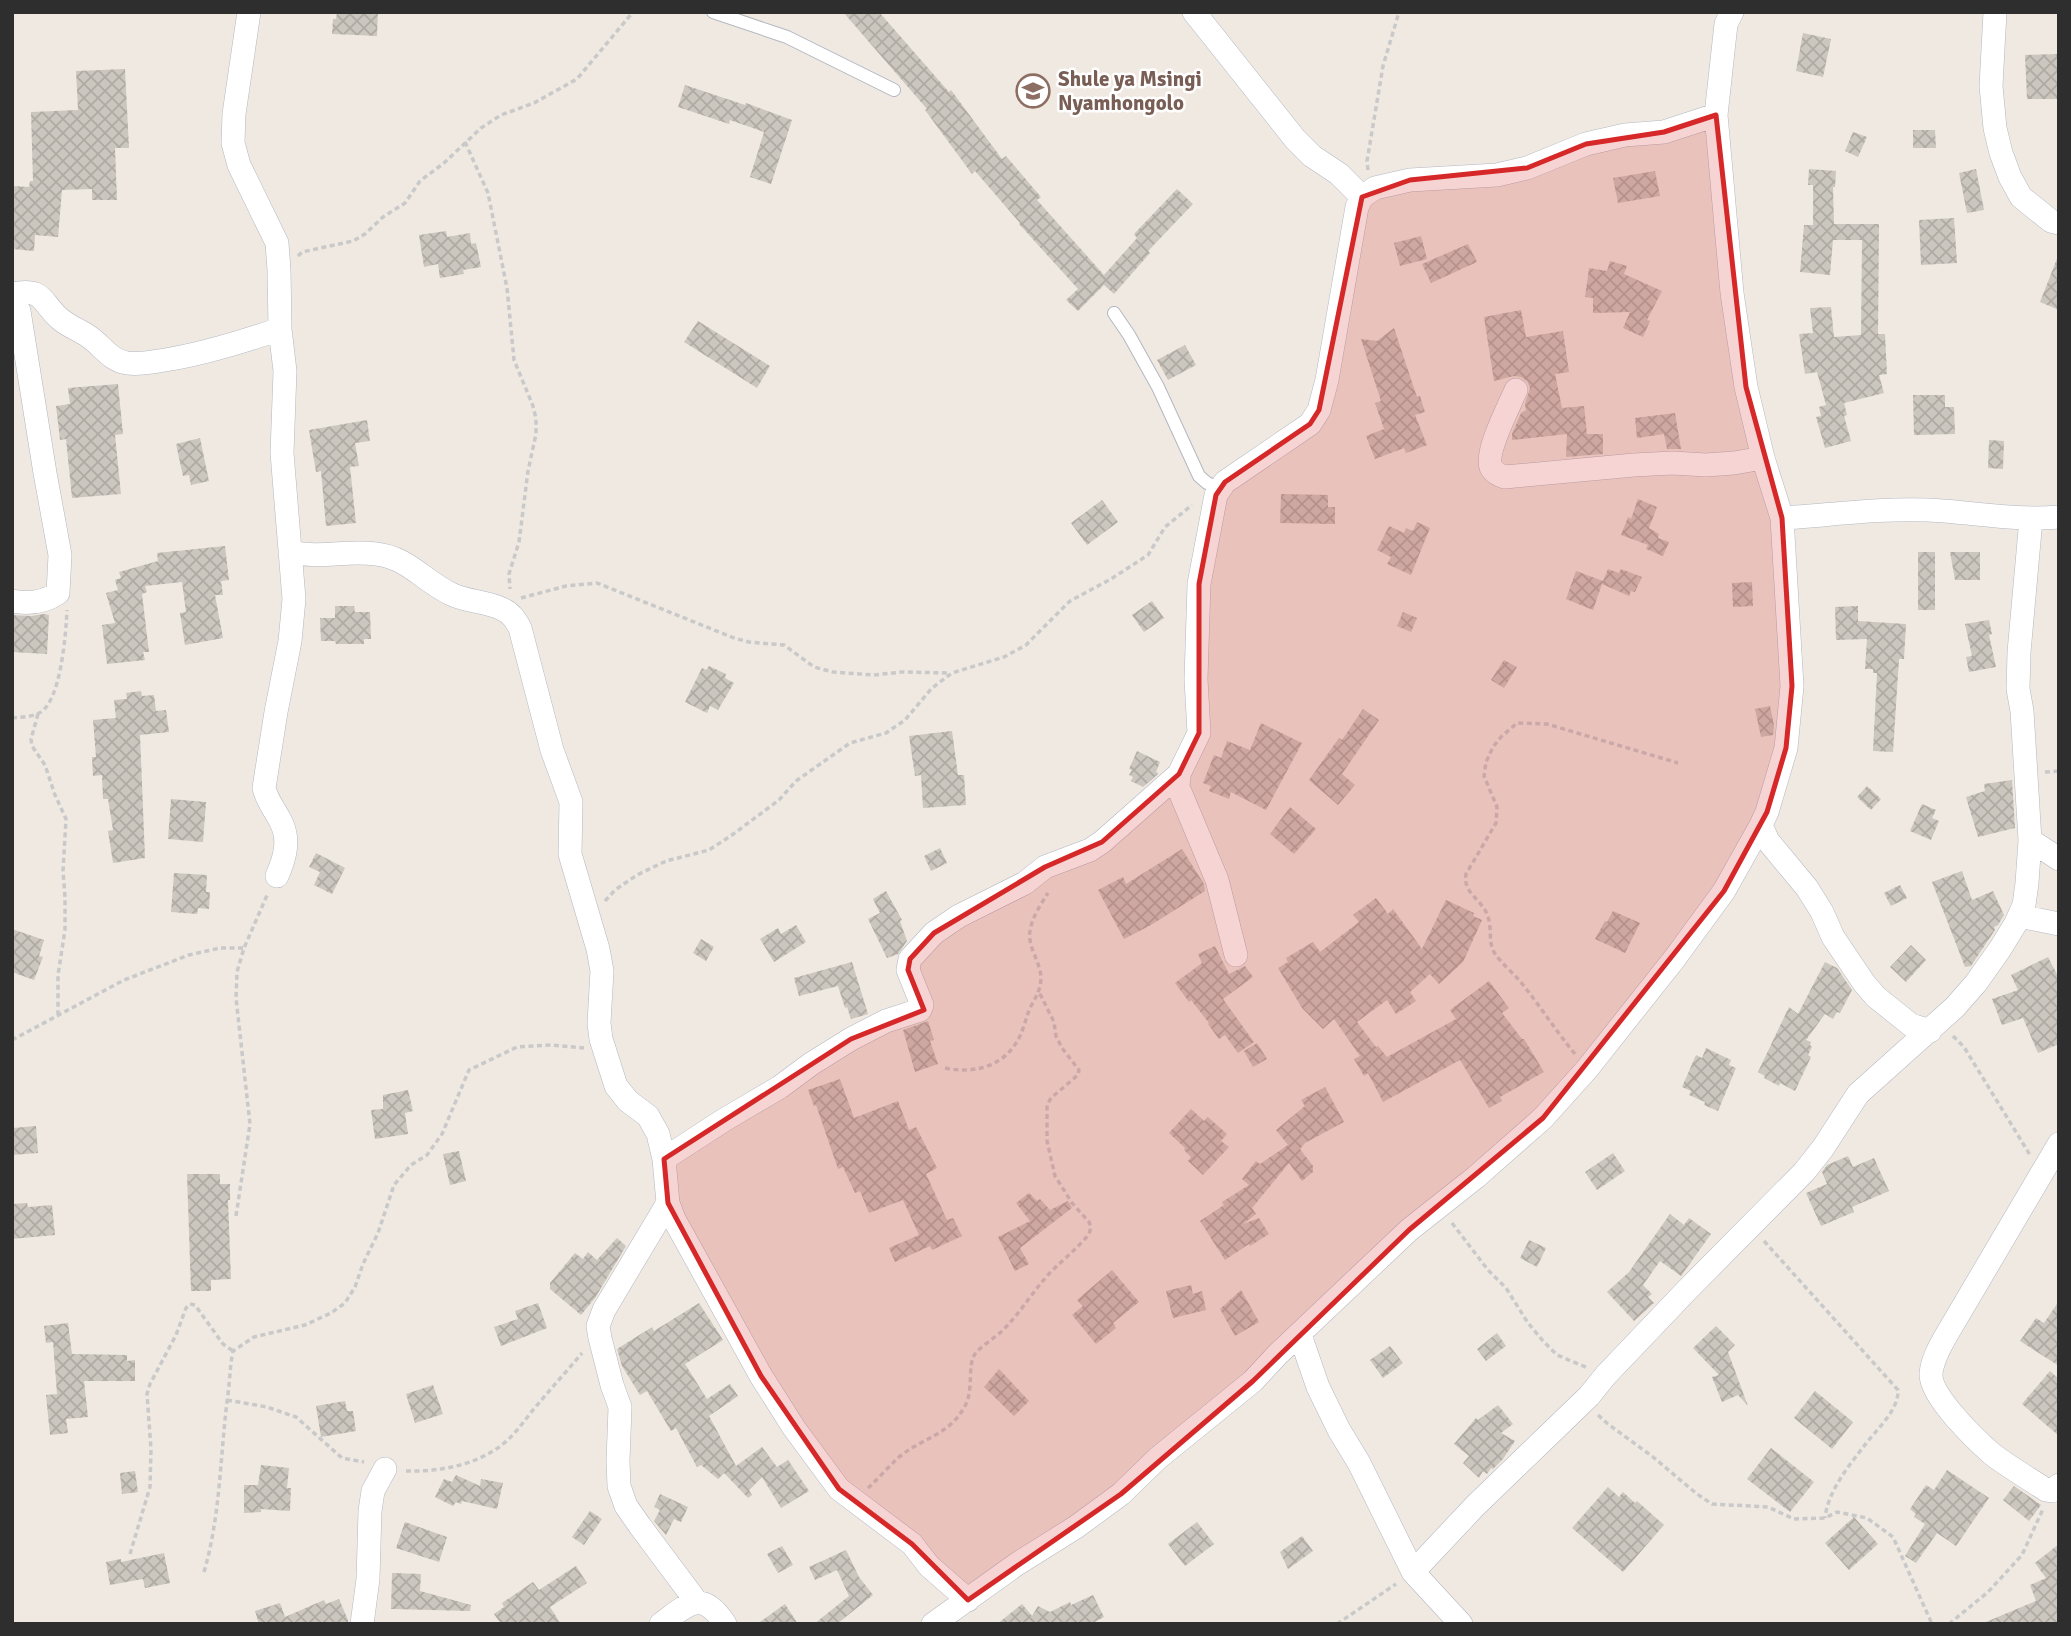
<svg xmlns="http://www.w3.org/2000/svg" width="2071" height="1636" font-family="Signika,sans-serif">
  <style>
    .building { fill: url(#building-cross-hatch) }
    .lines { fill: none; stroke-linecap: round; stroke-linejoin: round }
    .service-casing { stroke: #b4b7c1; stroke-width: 14 }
    .minor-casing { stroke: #b4b7c1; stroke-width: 24 }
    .path { stroke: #c9c9c9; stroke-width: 3.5; stroke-dasharray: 5 3.5; stroke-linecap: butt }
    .service { stroke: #fff; stroke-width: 12 }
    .minor { stroke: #fff; stroke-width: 23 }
    .marked { fill: #d62828; fill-opacity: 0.2; stroke: #d62828; stroke-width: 5; stroke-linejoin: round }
    .labels { text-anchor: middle; stroke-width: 5; stroke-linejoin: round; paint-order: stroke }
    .education-label { font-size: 21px; font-weight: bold; fill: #785e54; stroke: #fff; text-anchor: start }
  </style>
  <defs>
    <pattern id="building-cross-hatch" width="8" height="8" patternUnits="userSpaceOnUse" patternTransform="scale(1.75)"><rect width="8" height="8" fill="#cbc7bf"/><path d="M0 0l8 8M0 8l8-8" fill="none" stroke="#afaba4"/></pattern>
  </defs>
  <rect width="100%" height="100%" fill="#efe9e1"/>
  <path class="building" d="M337 12H378L377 36 332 34 333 19H336Z
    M843 12H879L949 92 951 90 1002 159 1006 156 1041 197 1037 200 1104 275 1137 238 1134 234 1177 189 1193 204 1148 251 1150 253 1114 294 1104 285 1078 311 1066 300 1078 289 1019 224 1020 223 975 171 972 174 925 110 927 109Z
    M1803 33 1831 39 1823 77 1796 71Z
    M2059 54V99H2027L2025 55Z
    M125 69 129 148H115L117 200H92V189L62 190 58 237 35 235 34 251 12 249V186L29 187 30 181H33L31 112 78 110 76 71Z
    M685 85 745 105 746 103 792 120 771 184 750 177 764 132 730 120 729 124 678 107Z
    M1913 130H1935L1936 148H1913Z
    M1853 132 1867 137 1858 157 1845 151Z
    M1809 169 1836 171 1835 187H1833L1834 224H1879L1878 334H1885L1887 374 1879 375 1884 393 1844 403 1847 415 1844 416 1851 441 1825 448 1816 417 1821 416 1819 407 1826 405 1817 372 1805 374 1799 334 1813 333 1810 308 1831 307 1834 337 1861 335 1862 240H1833L1830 275 1800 272 1804 225H1813V185H1808Z
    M1976 169 1984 210 1967 213 1959 173Z
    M1655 171 1660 196 1618 203 1613 178Z
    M1954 218 1957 263 1921 265 1919 220Z
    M446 231 447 237 470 233 471 244 476 243 481 267 463 270 464 274 440 278 438 264 424 267 419 235Z
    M1421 236 1427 259 1400 266 1394 243Z
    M1468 244 1477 262 1431 283 1422 264Z
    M2058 256 2059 257V310L2040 302Z
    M1610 261 1627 266 1624 274 1662 291 1647 320 1650 321 1643 337 1623 328 1630 312 1593 313V298L1585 297 1589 268 1607 271Z
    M1521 310 1526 337 1563 331 1569 372 1555 374 1562 408 1584 406 1587 434H1603V454L1566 457 1567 434 1512 440V434L1521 413 1526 410 1525 404 1530 388 1527 381 1521 377 1514 376 1494 381 1484 317Z
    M698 321 770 366 757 388 684 342Z
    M1394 328 1417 397 1420 396 1425 412 1415 415 1427 445 1406 453 1404 448 1375 459 1366 436 1384 429 1375 403 1381 401 1361 339 1377 341Z
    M1185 345 1196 365 1168 380 1157 360Z
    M118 384 123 434 115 435 121 494 72 498 66 439 60 440 56 406 70 404 68 388Z
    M1913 395H1945V407H1954L1955 434 1914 435Z
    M1675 413 1681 449H1667L1664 434 1637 438 1635 418Z
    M367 420 370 441 355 443 359 466 350 467 356 523 326 526 321 471 316 472 309 430Z
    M200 438 209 481 191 485 189 475 183 476 176 444Z
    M1989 440 2004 441 2003 469 1988 468Z
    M1281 494 1328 495V507H1335V524L1280 523Z
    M1638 499 1657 507 1649 528 1659 534 1658 538 1669 542 1663 556 1646 549 1648 545 1621 535 1628 517 1631 519Z
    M1102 500 1118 522 1087 545 1071 523Z
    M1417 522 1430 528 1411 575 1387 564 1391 557 1377 550 1389 526 1404 533 1406 528 1413 531Z
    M225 546 229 580 221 581 223 595H215L223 638 185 645 180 613 186 612 182 582 145 586 147 592 142 594 149 652H143L145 660 107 664 102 625 115 623 106 593 118 590 115 580 121 578 119 572 158 561 157 553Z
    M1918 552H1935V610H1918Z
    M1950 552H1980V580H1955Z
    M1608 569 1619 573 1621 569 1642 577 1635 592 1631 591 1629 596 1602 584 1593 610 1566 599 1576 571 1603 581Z
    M1752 582 1753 606 1733 607 1732 583Z
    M1152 601 1164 618 1144 632 1132 615Z
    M335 606H354L355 612H370L371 639H364V644H336L335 641H321L320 618H335Z
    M1858 606V621L1906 624 1904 659H1899L1893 752 1873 751 1877 673H1873V669H1865L1867 639 1836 640 1835 607Z
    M1403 612 1417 618 1411 632 1397 626Z
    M44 614 49 615 47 654 12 652V615L31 616Z
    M1989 620 1992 634 1989 635 1996 667 1969 672 1966 657 1972 656 1965 624Z
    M1504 660 1517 667 1504 688 1491 680Z
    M709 666 726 674 725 678 734 683 718 710 710 706 707 713 685 702 702 668 706 670Z
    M141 691 142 696 154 695 156 711 166 710 169 732 140 735 145 858 113 863 108 831 113 830 108 799H103L102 775 93 776 92 757H96L93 720 116 718 114 700 127 699 126 693Z
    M1770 706 1774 725 1773 735 1761 737 1755 709Z
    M1363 709 1379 720 1342 774 1355 785 1338 805 1309 780 1339 738 1342 740Z
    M1261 723 1302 743 1266 810 1231 792 1229 799 1209 791 1211 786 1203 783 1214 755 1221 758 1227 741 1250 750Z
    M952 731 958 775H964L966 805 923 808 921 775 915 776 909 736Z
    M1137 751 1160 762 1156 772 1158 773 1157 775 1143 787 1131 781 1133 777 1129 775 1132 770 1129 769Z
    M2012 780 2015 828 1978 837 1966 797 1985 791 1984 784Z
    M1867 786 1881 799 1871 810 1857 797Z
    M171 799 206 802 203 842 168 839Z
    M1922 804 1936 810 1932 818 1939 821 1931 840 1910 831Z
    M1290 807 1316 829 1294 854 1270 834Z
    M940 848 947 863 931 871 924 856Z
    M1182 849 1204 884 1205 891 1151 925 1124 939 1098 890 1123 877 1126 884Z
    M316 853 345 868 332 894 314 885 320 872 309 867Z
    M1962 871 1972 900 1993 891 2004 915 1998 925 1994 927 1995 930 1971 966 1965 967 1932 882Z
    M174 873 207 875 206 892H210L209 909 198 908 197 914 171 912Z
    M1900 885 1907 898 1891 906 1884 893Z
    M886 891 902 920 900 921 907 941 898 954 887 958 868 919 880 913 873 899Z
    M1376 898 1388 914 1393 909 1422 949 1446 900 1474 913 1473 916 1482 920 1463 962 1439 984 1430 974 1410 992 1416 1001 1396 1014 1387 1000 1357 1022 1376 1047 1378 1046 1387 1057 1456 1019 1450 1010 1489 981 1509 1008 1502 1013 1522 1039H1524L1544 1072 1500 1097 1502 1101 1489 1108 1460 1060 1383 1102 1368 1073 1364 1076 1354 1059 1360 1056 1334 1019 1323 1029 1302 1008 1278 968 1288 962 1286 958 1313 942 1320 952 1359 922 1353 915Z
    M1613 911 1640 923 1625 953 1595 939 1605 921 1607 922Z
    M796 925 806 942 774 962 760 939 778 928 781 934Z
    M12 929 44 940 39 956 43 957 34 980 12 972Z
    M701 939 714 947 706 961 693 953Z
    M1911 945 1926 960 1906 982 1890 967Z
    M1215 946 1229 974 1245 966 1253 977 1223 999 1254 1042 1238 1053 1225 1035 1219 1039 1208 1024 1209 1023 1191 1000 1189 1002 1175 983 1202 963 1198 954Z
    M2048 957 2059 978V1044L2038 1053 2023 1018 2002 1025 1992 999 2018 990 2011 975Z
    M852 962 868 1014 851 1019 847 1007 845 1008 838 986 799 996 794 978Z
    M1825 962 1837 968 1852 990 1840 1013 1837 1012 1833 1019 1825 1014 1806 1040 1811 1042 1810 1045 1812 1047 1808 1055 1811 1057 1795 1091 1780 1083 1779 1086 1764 1078 1765 1076 1758 1072 1789 1007 1798 1014Z
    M928 1021 934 1040 930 1041 938 1064 915 1072 903 1030Z
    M1257 1043 1267 1059 1253 1067 1244 1051Z
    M1706 1048 1731 1060 1729 1065 1736 1068 1718 1111 1704 1105 1705 1102 1689 1095 1691 1091 1682 1087 1696 1055 1702 1058Z
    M840 1079 854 1118 898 1101 909 1130 916 1127 937 1168 926 1174 947 1220 953 1218 962 1236 932 1250 930 1246 895 1262 889 1248 919 1235 903 1200 869 1213 860 1191 855 1193 843 1167 838 1169 816 1105 814 1106 808 1090Z
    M1325 1087 1344 1122 1305 1143 1300 1149 1313 1166V1172L1302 1181 1289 1163 1252 1208 1256 1214 1243 1224 1259 1218 1269 1234 1250 1246 1249 1244 1225 1260 1200 1221 1224 1205 1222 1202 1249 1185 1242 1179 1256 1161 1260 1164 1288 1145 1276 1130 1305 1106 1301 1100Z
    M408 1090 413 1111 405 1113 408 1134 375 1139 371 1110 383 1109V1095Z
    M1191 1109 1204 1121 1208 1117 1227 1134 1221 1141 1229 1147 1203 1175 1188 1161 1191 1157 1184 1150 1185 1148 1169 1133Z
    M36 1126 38 1153 12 1155V1128Z
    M459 1151 466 1181 450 1185 443 1154Z
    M1613 1153 1625 1171 1597 1190 1585 1172Z
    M1848 1156 1853 1167 1874 1158 1889 1191 1852 1207 1854 1212 1821 1226 1806 1193 1827 1184 1822 1172 1827 1165Z
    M187 1174H220V1184H230V1200H228L231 1279 211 1280V1291H191Z
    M1029 1193 1037 1201 1040 1199 1050 1210 1068 1201 1072 1208 1020 1248 1029 1264 1015 1271 998 1237 1030 1221 1016 1203Z
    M27 1203 28 1207 52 1205 55 1235 12 1239V1204Z
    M1670 1214 1684 1225 1689 1218 1711 1234 1681 1276 1660 1261 1643 1285 1652 1294 1648 1297 1654 1303 1634 1321 1607 1292 1629 1272Z
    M617 1238 626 1246 595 1298 581 1315 550 1289V1283L575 1253 583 1259 588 1252 597 1260Z
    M1529 1240 1546 1248 1537 1267 1520 1258Z
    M1112 1270 1139 1302 1113 1323 1116 1328 1096 1344 1072 1315 1083 1306 1077 1300Z
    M1191 1285 1193 1294 1202 1291 1206 1310 1173 1318 1166 1291Z
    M1241 1290 1259 1322 1235 1336 1220 1309Z
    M2059 1301V1366L2020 1341 2036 1318 2044 1323Z
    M538 1303 547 1328 501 1346 494 1327 518 1319 515 1311Z
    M699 1303 723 1340 685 1364 707 1399 730 1384 738 1396 709 1416 736 1466 762 1447 777 1467 788 1460 809 1491 781 1508 762 1477 749 1490 752 1495 748 1498 724 1473 718 1479 701 1465 697 1467 676 1428 671 1431 647 1391 640 1395 622 1366 617 1349 652 1327 654 1331Z
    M68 1323 72 1354 127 1355V1361L135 1360V1381H84L88 1417 66 1419 68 1433 50 1435 46 1395 57 1394 53 1342 46 1343 44 1326Z
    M1716 1326 1735 1345 1728 1352 1748 1406 1738 1395 1722 1402 1712 1377 1719 1375 1693 1348Z
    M1497 1333 1506 1346 1486 1361 1477 1349Z
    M1390 1346 1403 1363 1383 1378 1370 1360Z
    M999 1369 1029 1401 1014 1416 984 1387Z
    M2050 1371 2059 1379V1436L2022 1404Z
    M433 1385 443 1414 415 1423 406 1394Z
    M1815 1391 1853 1422 1832 1449 1794 1418Z
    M345 1401 347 1411H353L356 1431 321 1437 316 1406Z
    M1498 1405 1513 1424 1501 1433 1515 1441 1503 1459 1493 1469 1491 1468 1487 1474 1483 1471 1479 1478 1463 1463 1469 1456 1454 1444 1476 1418 1478 1420Z
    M1771 1448 1814 1482 1790 1512 1747 1479Z
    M261 1465 289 1468 287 1488H291L290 1511 261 1509V1512L244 1513V1485H258Z
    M1947 1470 1989 1498 1956 1546 1937 1533 1916 1563 1905 1556 1925 1524 1914 1517 1916 1514 1910 1509 1926 1485 1934 1490Z
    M135 1471 138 1492 122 1494 120 1473Z
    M456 1475 480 1486 481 1479 503 1483 497 1509 462 1501 461 1504 456 1502 453 1506 435 1497 444 1479 452 1482Z
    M2014 1486 2041 1505 2029 1521 2003 1500Z
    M1608 1487 1619 1497 1623 1492 1635 1503 1637 1501 1664 1525 1623 1572 1572 1528Z
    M660 1494 688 1507 681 1522 674 1519 666 1535 654 1521 660 1510 654 1507Z
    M590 1511 602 1519 584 1545 572 1537Z
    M1854 1517 1878 1544 1849 1570 1825 1543Z
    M405 1522 447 1537 439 1562 396 1548Z
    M1197 1522 1214 1544 1185 1566 1168 1544Z
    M1302 1536 1313 1551 1288 1569 1280 1552Z
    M2059 1544V1624H1981L2036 1601 2030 1585 2046 1578 2035 1563Z
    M782 1546 793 1565 778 1573 767 1554Z
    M846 1550 859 1577 873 1595 837 1624H814L849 1596 837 1570 815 1580 809 1567Z
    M164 1553 170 1583 145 1588 143 1579 110 1585 106 1562 121 1559V1562Z
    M576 1566 587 1583 550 1607 561 1624H501L494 1614 504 1607 502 1603 533 1582 539 1590Z
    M392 1573 421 1574 420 1591 471 1605 470 1611 391 1609Z
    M1093 1595 1104 1617 1091 1624H997L1022 1604 1032 1616 1038 1606 1050 1612 1070 1602 1071 1605Z
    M339 1599 348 1620V1624H259L255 1611 280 1603 285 1617 324 1600 326 1604Z
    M785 1604 798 1624H757Z"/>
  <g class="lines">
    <defs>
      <path id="service" d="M713 12 787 37 894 90
        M1114 313 1129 335 1158 387 1199 476 1207 483 1219 488"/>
      <path id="minor" d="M249 12 234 114 233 143 239 165 277 243 279 270 280 329 285 371 282 453 294 599 290 641 276 712 264 788C267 801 275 810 281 822 290 840 285 858 277 876
        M1194 12 1295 139 1312 156 1339 174 1362 197
        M1995 12 1991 86 1995 128 2001 153 2010 177 2021 197 2051 221 2059 223
        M12 294C45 287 41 303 60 319 68 326 79 330 88 336 102 345 109 360 127 363 140 365 152 362 165 360 204 354 242 342 280 329
        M12 300 19 311 45 473 60 555 58 593C45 602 28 604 12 601
        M1516 390C1509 406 1485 452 1491 467 1494 473 1499 475 1505 477L1634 465 1673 463 1706 465 1734 463 1763 458
        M1782 518C1831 515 1879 508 1928 510 1972 512 2015 521 2059 517
        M290 552C321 559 346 550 376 554 407 557 425 582 451 594 467 602 486 601 502 609 511 613 515 619 520 628L552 750 571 802 570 854 598 949 602 971 599 1023 601 1039 616 1086 628 1101 648 1116 658 1134 664 1159 668 1203 674 1219 761 1376 794 1428 839 1489 912 1544 929 1566 968 1600
        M1761 825 1768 841 1807 888 1822 912 1833 937 1864 983 1876 997 1911 1025 1930 1031
        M2030 840 2059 859
        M2019 916 2059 924
        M1236 955 1217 880 1178 787 1179 774 1199 733 1196 679 1199 584 1216 495 1225 482 1310 424 1319 410 1327 380 1357 207 1362 197 1375 188 1410 180 1497 175 1527 168 1586 144 1625 135 1664 132 1716 115
        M2059 1144 1947 1334C1940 1346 1932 1360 1931 1374 1930 1396 1976 1440 1992 1454 2009 1467 2028 1478 2046 1490L2052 1491 2059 1485
        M664 1159 724 1120 780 1087 811 1064 851 1039 886 1021 920 1010 922 1005 908 970 910 959 934 933 959 916 1025 883 1045 867 1090 850 1102 842 1179 774
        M668 1203 604 1310 598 1326 600 1338 612 1385 620 1407 618 1461 619 1486 626 1506 640 1526 696 1601
        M1300 1335 1318 1387 1339 1430 1359 1463 1413 1572 1461 1624
        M1413 1572 1475 1506 1589 1396 1606 1375 1687 1290 1804 1172 1823 1148 1858 1094 1955 1007 1976 983 2000 949 2016 923 2024 905 2027 883 2030 840 2022 711 2018 689 2019 652 2031 519
        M362 1624 368 1579 370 1511 373 1491 385 1469
        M661 1624C689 1603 702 1589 725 1624
        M933 1624 1017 1564 1076 1527 1121 1494 1158 1458 1253 1381 1277 1355 1409 1230 1476 1177 1543 1118 1587 1069 1675 958 1724 891 1761 825 1767 812 1786 748 1792 686 1782 518 1763 458 1746 387 1732 293 1716 115 1726 24 1732 12"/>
    </defs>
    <use href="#service" class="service-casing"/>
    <use href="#minor" class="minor-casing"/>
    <path class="path" d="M465 142 488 193 507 288 514 360 533 406 536 419V434L528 471 519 542 509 574 510 589
      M1368 170 1367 161 1383 66 1399 12
      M298 256 302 252 353 241 365 234 383 217 405 203 420 181 444 163 481 128 501 115 534 103 577 79 633 12
      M521 598 566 586 597 583 734 638 749 642 784 645 814 667 833 672 874 675 902 672 950 673
      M38 714 31 739 32 746 45 765 55 795 66 819 63 871 65 897V930L58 975V1015
      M12 718C21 717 32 717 39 713 61 703 66 632 67 610
      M2045 772 2059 771
      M605 901 615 890 637 875 666 861 709 850 732 835 779 800 796 781 850 743 886 733 905 720 932 688 952 673 1004 657 1026 645 1070 601 1111 579 1148 555 1165 527 1192 505
      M1953 1036 1964 1047 2030 1155
      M12 1040 124 980 189 955 220 948H244
      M1575 1054C1555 1030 1539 1004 1519 980 1511 971 1500 962 1494 952 1487 940 1494 926 1485 910 1477 897 1463 891 1466 874L1496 823 1497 807 1484 776 1486 762 1493 747 1501 737 1517 723 1547 724 1678 763
      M945 1068C974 1074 1004 1067 1019 1038 1024 1028 1026 1018 1030 1008 1035 998 1041 990 1041 978 1041 963 1027 946 1030 931 1032 917 1041 904 1048 893
      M236 1216 250 1124 236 998 237 972 244 948 268 893
      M1452 1223 1488 1270 1506 1288 1528 1323 1543 1341 1557 1355 1588 1368
      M1764 1241 1898 1390C1899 1410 1876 1430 1864 1446 1848 1467 1828 1491 1825 1518
      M227 1400 267 1407 296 1417 342 1458 364 1462
      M1598 1415 1608 1424 1653 1457 1697 1494 1712 1504 1768 1507 1794 1519 1825 1518 1837 1512 1867 1518 1893 1537 1932 1624
      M406 1471C439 1472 477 1465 503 1444 518 1432 527 1416 539 1403 553 1386 568 1370 582 1353
      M868 1488C878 1479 888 1467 898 1458 921 1438 949 1436 965 1406 974 1390 967 1365 975 1354 982 1345 995 1338 1003 1330 1020 1313 1032 1293 1047 1276 1061 1261 1077 1249 1089 1234L1091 1227 1089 1222 1072 1203 1055 1176 1047 1141V1105L1051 1098 1078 1075 1079 1070 1062 1048 1056 1036 1054 1022 1039 992
      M130 1554 150 1487 151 1449 147 1394 150 1384 176 1335 186 1308 190 1304 195 1305 223 1344 233 1351
      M204 1572C221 1514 220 1453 228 1394 230 1379 230 1365 233 1351L254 1337 305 1325 331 1313 345 1303 355 1287 363 1264 378 1233 394 1185 411 1165 427 1155 442 1134 469 1070 517 1047 551 1045 584 1048
      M1337 1624 1396 1584
      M1949 1624 1988 1592 2022 1555 2043 1509"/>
    <use href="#service" class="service"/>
    <use href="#minor" class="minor"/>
  </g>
  <path class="marked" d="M1716 115 1746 387 1782 518 1792 686 1786 748 1767 812 1724 891 1543 1118 1409 1230 1253 1381 1121 1494 968 1600 912 1544 839 1489 761 1376 668 1203 664 1159 851 1039 924 1010 908 970 910 959 934 933 1045 867 1102 842 1179 774 1199 733V584L1216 495 1225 482 1310 424 1319 410 1362 197 1410 180 1527 168 1586 144 1664 132Z"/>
  <defs>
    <symbol id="school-ring" viewBox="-11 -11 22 22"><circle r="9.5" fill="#fff" stroke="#8d6e63" stroke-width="1.5"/><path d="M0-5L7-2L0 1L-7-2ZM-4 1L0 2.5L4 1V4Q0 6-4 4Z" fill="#8d6e63"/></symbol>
  </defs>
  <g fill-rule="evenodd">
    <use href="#school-ring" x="1014" y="72" width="38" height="38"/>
  </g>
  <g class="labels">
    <g class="education-label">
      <text x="1058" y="86">Shule ya Msingi<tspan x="1058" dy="24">Nyamhongolo</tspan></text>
    </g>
  </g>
  <rect width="2071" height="1636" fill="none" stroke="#2e2e2e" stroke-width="28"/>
</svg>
